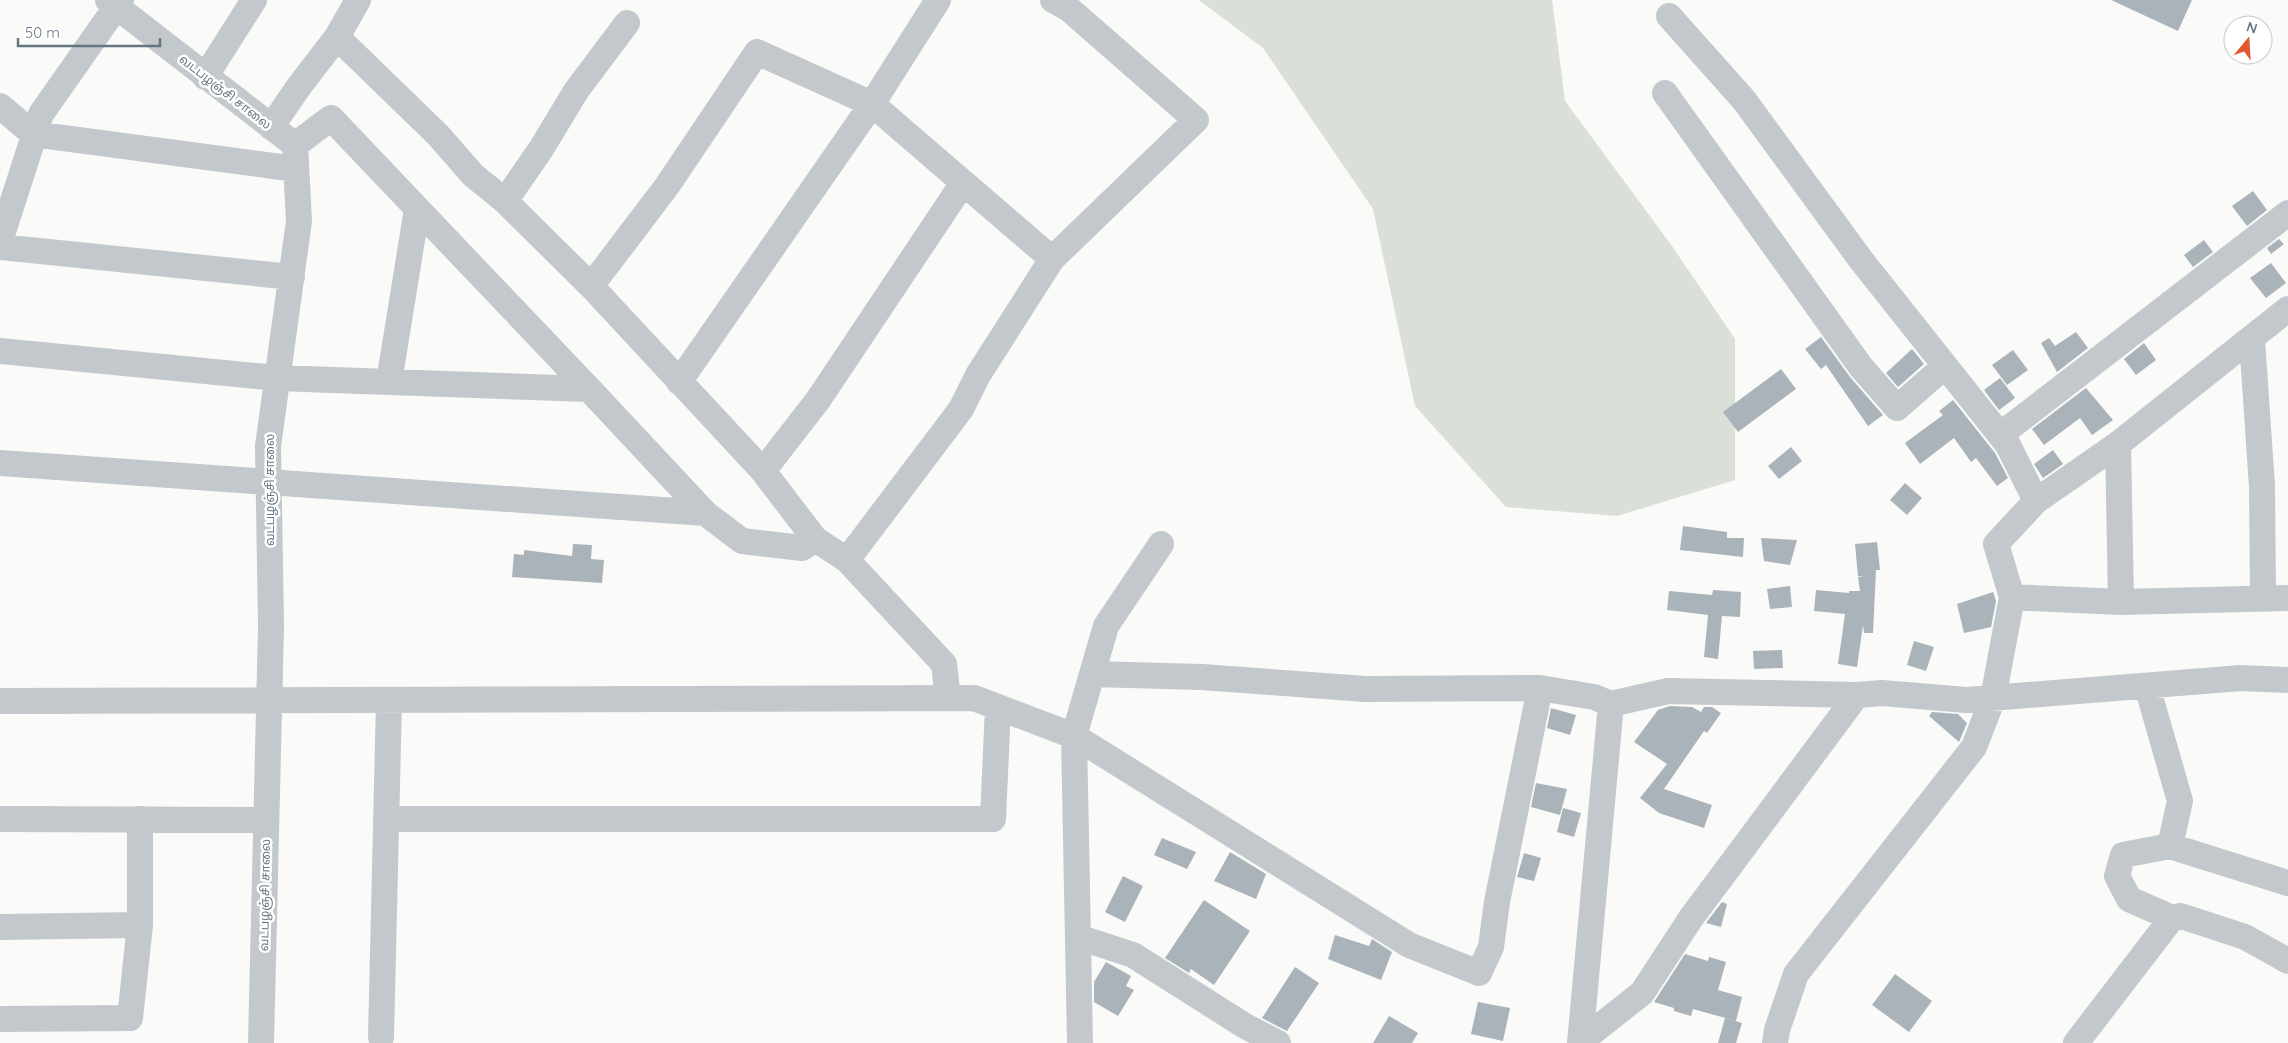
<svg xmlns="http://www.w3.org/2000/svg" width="2288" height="1043" font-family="Quicksand,'Noto Sans Tamil',sans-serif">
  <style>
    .green { fill: #dadfd7 }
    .building { fill: #aab3b9 }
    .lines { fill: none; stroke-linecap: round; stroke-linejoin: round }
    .minor { stroke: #c3c8cc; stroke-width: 26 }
    .labels { text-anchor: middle; stroke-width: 5; stroke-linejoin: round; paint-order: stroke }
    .street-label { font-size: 12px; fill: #657683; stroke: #fff }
  </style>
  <rect width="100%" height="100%" fill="#fafaf8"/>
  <path class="green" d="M1199 0H1552L1565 101 1672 246 1735 339V480L1617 516 1506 507 1415 406 1373 209 1263 48Z"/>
  <path class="building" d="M2111 0H2192L2178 31Z
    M2253 191 2267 210 2247 226 2232 206Z
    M2279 239 2284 244 2271 254 2267 248Z
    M2204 240 2213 252 2193 267 2184 255Z
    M2271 263 2286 283 2266 298 2250 278Z
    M2076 332 2088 348 2057 372 2041 343 2049 338 2055 346Z
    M1821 337 1850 377 1883 415 1868 426 1826 365 1821 369 1805 349Z
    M2144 343 2156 360 2136 375 2124 359Z
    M1912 349 1924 364 1898 387 1886 373Z
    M2013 350 2028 370 2007 385 1992 365Z
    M1781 369 1796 389 1738 432 1723 412Z
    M2000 378 2015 398 1999 410 1984 390Z
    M2086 388 2113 420 2092 435 2080 418 2044 445 2032 429Z
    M1953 400 1995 453 2008 478 1997 486 1976 458 1971 462 1954 438 1920 464 1905 443 1943 415 1939 411Z
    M1791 447 1802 461 1779 479 1768 466Z
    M2053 450 2063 464 2043 478 2034 464Z
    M1905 483 1922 498 1907 515 1890 500Z
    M1683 526 1727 532V538H1744L1743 557 1680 550Z
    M1761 538 1797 540 1790 565 1764 561Z
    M1877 542 1880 570H1876L1873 633H1864L1863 625 1857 667 1838 664 1845 614 1814 611 1816 590 1849 593V591H1860L1858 577H1863L1858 576 1855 544Z
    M573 544 592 545 591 559 604 560 602 583 512 577 514 554 524 555V550L572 556Z
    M1790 586 1792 607 1770 609 1767 589Z
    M1713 590 1741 592 1740 617 1722 616 1718 659 1704 657 1708 615 1667 610 1669 591 1712 595Z
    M1993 592 1996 601 1991 627 1964 633 1957 604Z
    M1914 641 1934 647 1926 671 1907 665Z
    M1782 650 1783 668 1754 669 1753 651Z
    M1670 706 1692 707 1701 712 1704 707H1712L1721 713 1707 733 1704 731 1664 789 1712 805 1704 828 1659 813 1640 798 1667 764 1634 742 1658 710Z
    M1551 708 1576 715 1570 735 1547 728Z
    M1932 712 1958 714 1967 723 1959 742 1929 716Z
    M1536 783 1567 789 1560 815 1531 807Z
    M1563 808 1581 813 1574 837 1557 832Z
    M1162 838 1196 852 1187 869 1154 855Z
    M1230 852 1266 874 1256 899 1214 881Z
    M1524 853 1541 858 1534 881 1517 877Z
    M1123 876 1143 886 1125 922 1105 912Z
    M1204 900 1250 931 1214 985 1191 969 1189 973 1165 958Z
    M1722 902 1727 904 1721 927 1706 923Z
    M1335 935 1369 946 1372 939 1392 952 1381 980 1328 959Z
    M1685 954 1708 961 1709 957 1726 962 1718 990 1742 997 1736 1021 1693 1009 1691 1016 1674 1011V1008L1654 1002Z
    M1106 962 1131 976 1126 986 1134 990 1118 1016 1094 1002V982Z
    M1295 967 1319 983 1287 1031 1262 1018Z
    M1895 974 1932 1001 1909 1032 1872 1005Z
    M1478 1002 1510 1008 1503 1041 1471 1034Z
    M1389 1016 1418 1033 1412 1043H1373Z
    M1725 1018 1742 1023 1736 1043H1718Z"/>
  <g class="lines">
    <path class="minor" d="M108 0 295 145 299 221 268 446 271 626 261 1043
      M1669 16 1744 100 1861 260 2008 445 2036 501
      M337 37 358 0
      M205 77 254 0
      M1665 93 1861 367 1897 408 1945 366
      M0 106 33 134 296 169
      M271 127 300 85 337 37 438 135 473 175 505 201 541 149 576 91 627 23
      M505 201 591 286 763 471 815 539 847 560 944 664 948 698
      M0 241 41 114 121 0
      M0 247 292 277
      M591 286 667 186 757 52 872 104 1052 259
      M2252 339 2262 487 2263 599
      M0 351 277 378 589 389 331 118 295 145
      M389 382 417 209
      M679 382 872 104 938 0
      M2000 435 2288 213
      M2118 444 2121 602
      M0 463 705 513 589 389
      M763 471 818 400 963 183
      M705 513 742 541 802 548 815 539
      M1161 544 1106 626 1074 736 1409 945 1479 973 1491 947 1497 902 1540 688
      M847 560 961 409 978 375 1052 259 1196 120 1069 9 1053 0
      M2012 597 2121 602 2288 598
      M1092 674 1202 677 1365 689 1540 688 1594 697 1611 704 1668 691 1857 695 1882 693 1966 700 2241 678 2288 680
      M2147 686 2180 801 2170 846
      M0 701 974 698 1074 736 1080 1043
      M0 819 266 820
      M386 819H993L998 707
      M2288 883 2170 846 2123 855 2117 876 2129 899 2172 918 2181 916 2245 937 2288 961
      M0 927 140 925
      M1078 937 1133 955 1245 1026 1278 1043
      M0 1019 130 1018 140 925V819
      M381 1037 389 701
      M1580 1042 1642 993 1691 918 1857 695
      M1580 1043 1611 704
      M1775 1043 1777 1030 1796 974 1974 747 1993 698 2012 597 1996 544 2036 501 2118 444 2288 309
      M2076 1043 2172 918"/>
  </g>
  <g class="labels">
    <g class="street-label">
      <text transform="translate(225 92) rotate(38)" y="4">வடபழஞ்சி சாலை</text>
      <text transform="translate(270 490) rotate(-90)" y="4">வடபழஞ்சி சாலை</text>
      <text transform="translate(265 895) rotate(-89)" y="4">வடபழஞ்சி சாலை</text>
    </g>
  </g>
  <g transform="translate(2248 40) rotate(18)"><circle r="24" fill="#ffffff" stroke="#c1c8cd"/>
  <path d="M0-4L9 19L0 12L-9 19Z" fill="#e4572e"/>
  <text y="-8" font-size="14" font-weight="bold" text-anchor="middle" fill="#657683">N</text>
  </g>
  <path d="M18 38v8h142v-8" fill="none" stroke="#657683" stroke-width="2.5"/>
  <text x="25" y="38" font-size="15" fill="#657683" stroke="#ffffff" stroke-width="4" paint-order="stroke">50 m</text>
</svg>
